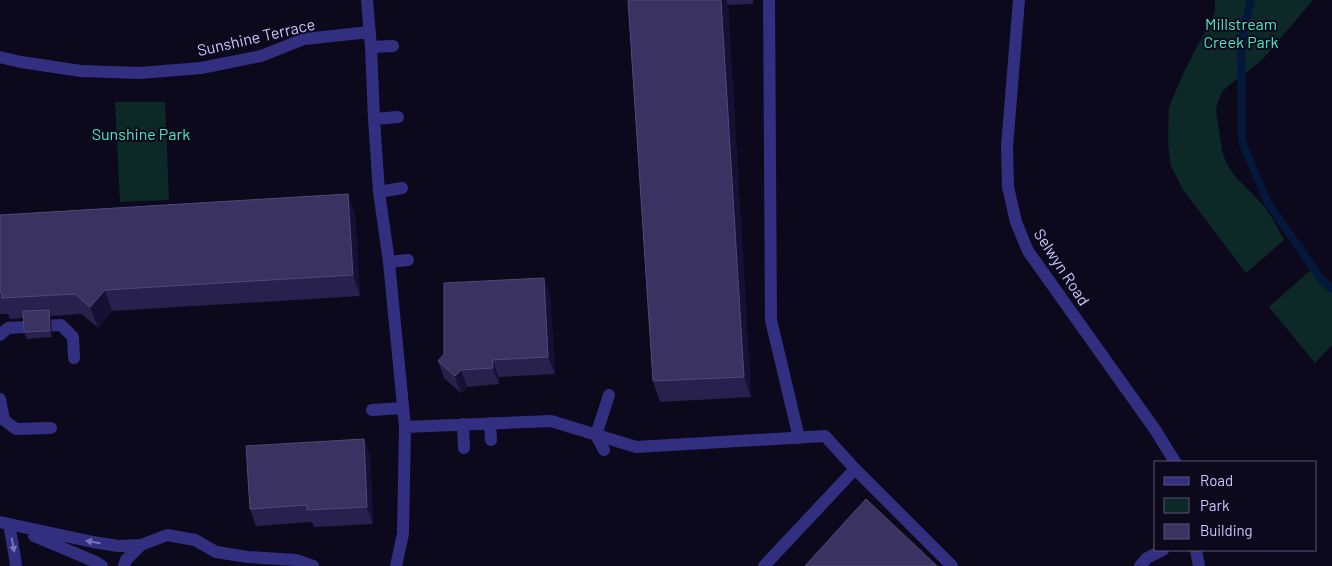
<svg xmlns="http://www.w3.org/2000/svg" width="1332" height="566" font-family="Barlow,sans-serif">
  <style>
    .green { fill: #0c2827 }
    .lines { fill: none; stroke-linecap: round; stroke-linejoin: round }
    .stream { stroke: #04183c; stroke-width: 8 }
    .minor { stroke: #322f81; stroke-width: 12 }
    .wall { fill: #28204d }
    .shaded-wall { fill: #161032 }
    .building { fill: #3a3260; stroke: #514979 }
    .oneway { fill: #7773ba }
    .labels { text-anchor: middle; stroke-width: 4; stroke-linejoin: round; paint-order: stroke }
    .park-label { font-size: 16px; fill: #46ebc1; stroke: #0d091d }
    .street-label { font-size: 16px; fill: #ccc6ff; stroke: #0d091d }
  </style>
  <rect width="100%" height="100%" fill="#0d091d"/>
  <path class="green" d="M1215 0H1313L1262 60 1228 86 1222 92 1217 104 1216 111 1222 151 1226 162 1233 174 1263 205 1272 218 1284 240 1246 273 1183 190 1171 166 1169 153 1168 137 1169 107 1183 74 1215 12Z
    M115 102H165L169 200 120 202Z
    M1313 268 1332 286V345L1315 363 1269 307Z"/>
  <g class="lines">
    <path class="stream" d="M1251 0 1241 42 1242 142 1268 203 1321 279 1332 289"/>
    <path class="minor" d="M367 0 371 47 374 119 379 192 389 262 405 427 403 534 396 566
      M769 0 771 320 799 438
      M1019 0 1007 147 1008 187 1016 222 1028 251 1156 431 1175 462
      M371 47 393 46
      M0 57 21 62 81 71 140 73 201 68 261 56 304 39 370 32
      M374 119 398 117
      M379 192 402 188
      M389 262 408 260
      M0 335 8 328 61 325 73 337 74 358
      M0 399 4 420 16 429 51 428
      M372 410 403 408
      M490 423 491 440
      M463 424 464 448
      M405 427 551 421 636 447 825 436 855 469 764 566
      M604 450 596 435 609 395
      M855 469 952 566
      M0 522 93 542 118 546 141 545
      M9 524 15 558 16 566
      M34 536 96 562 102 566
      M1196 550 1199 566
      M124 566 126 560 141 545 167 535 195 540 216 552 248 557 296 560 313 566
      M1140 566 1147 558 1163 550"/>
  </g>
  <path class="wall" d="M628 0H753V4L728 5 751 397 660 402 653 381Z
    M348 194 355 215 360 296 112 311 98 328 82 314 51 316 52 337 27 339 24 332 23 318 10 319 8 314H0V215Z
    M550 295 555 374 499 377V384L467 387 461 393 444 378 438 361Z
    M364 439 370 456 373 524 314 527 312 522 256 526 250 509Z"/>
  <path class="shaded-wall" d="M721 0H726L728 5 751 397 744 377Z
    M348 194 355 215 360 296 353 275Z
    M544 278 550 295 555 374 548 357Z
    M105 290 112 311 98 328 90 307Z
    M49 310 51 317 52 337 50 331Z
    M492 360 499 377V384L493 368Z
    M461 370 467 387 461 393 455 376Z
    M364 439 370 456 373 524 367 507Z"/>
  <path class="building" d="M628 0H721L744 377 653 381Z
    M348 194 353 275 105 290 90 307 75 294 2 298V293H0V215Z
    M544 278 548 357 492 360 493 368 461 370 455 376 438 361 444 354V283Z
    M49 310 50 331 24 332 23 311Z
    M364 439 367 507 307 510V505L250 509 246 446Z
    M866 499 937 566H805Z"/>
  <defs><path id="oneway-solid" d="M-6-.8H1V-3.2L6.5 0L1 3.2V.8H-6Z" transform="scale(1.25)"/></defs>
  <g class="oneway">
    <use href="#oneway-solid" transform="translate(93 542) rotate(-170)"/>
    <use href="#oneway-solid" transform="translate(13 545) rotate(79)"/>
  </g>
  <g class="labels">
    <g class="park-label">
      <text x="1241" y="30">Millstream<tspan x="1241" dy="18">Creek Park</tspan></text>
      <text x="141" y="140">Sunshine Park</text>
    </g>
    <g class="street-label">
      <text transform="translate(256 37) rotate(-13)" y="6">Sunshine Terrace</text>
      <text transform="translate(1062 267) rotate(57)" y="6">Selwyn Road</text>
    </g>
  </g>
  <rect x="1154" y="461" width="162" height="90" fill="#0d091d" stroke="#595577"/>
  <rect x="1164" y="477" width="25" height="8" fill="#322f81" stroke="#595577"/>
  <text x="1200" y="486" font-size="15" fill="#ccc6ff">Road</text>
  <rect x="1164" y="498" width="25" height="15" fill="#0c2827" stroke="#595577"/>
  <text x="1200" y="511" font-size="15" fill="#ccc6ff">Park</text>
  <rect x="1164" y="524" width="25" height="15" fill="#3a3260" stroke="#595577"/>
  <text x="1200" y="536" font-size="15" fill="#ccc6ff">Building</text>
</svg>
